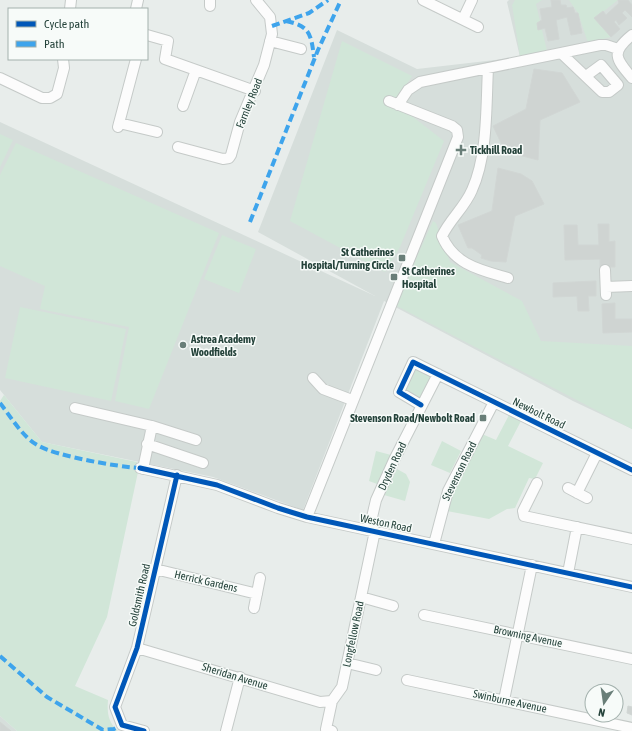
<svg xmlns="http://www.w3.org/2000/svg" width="632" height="731" font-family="'Asap Condensed',sans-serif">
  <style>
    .built { fill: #d6dedb }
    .green { fill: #d1e6d8 }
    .building { fill: #cfd4d2; stroke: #d1d6d4 }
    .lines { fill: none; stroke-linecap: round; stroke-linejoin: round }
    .minor-casing { stroke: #c5cac8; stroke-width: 12 }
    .minor { stroke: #fcfcfc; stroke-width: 10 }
    .quiet { stroke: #3ea4ec; stroke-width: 4; stroke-dasharray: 8 4; stroke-linecap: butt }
    .cycleway-casing { stroke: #f7fbf9; stroke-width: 8 }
    .cycleway { stroke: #0057b8; stroke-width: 5 }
    .poi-dot { fill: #697e78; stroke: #f7fbf9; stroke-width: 1.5 }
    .labels { text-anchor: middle; stroke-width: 3; stroke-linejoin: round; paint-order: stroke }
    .street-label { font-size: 11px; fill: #24423a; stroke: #f7fbf9 }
    .poi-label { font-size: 11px; font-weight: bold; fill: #24423a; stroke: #f7fbf9; text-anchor: start }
  </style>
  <rect width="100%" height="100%" fill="#e8edeb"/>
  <path class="built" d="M509 0H632V429L573 401 384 301 303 510 213 477 42 442 0 390V122L375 296 258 232 337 30 417 69 520 57 507 2Z
    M0 716 17 731H0Z"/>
  <path class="green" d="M515 0H542L536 4 547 51 520 57 512 5Z
    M569 0H618L595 18 611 37 588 43 578 13Z
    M342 41 412 76 395 103 444 141 400 247 385 272 290 221Z
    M0 134 13 140 0 167Z
    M16 143 219 233 149 409 115 401 129 327 40 309 45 286 0 266V175Z
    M433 221 436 223 450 262 522 301 541 341 632 346V429L395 305Z
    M222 235 256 249 239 293 204 279Z
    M20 307 126 329 111 401 5 378Z
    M414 368 430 375 431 378 420 399 403 392Z
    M4 395 42 442 137 462 136 470 138 472 107 617 75 686 108 700C107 713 108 722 118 731H17L0 716V401Z
    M509 415 521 421 508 446 543 463 535 479 529 478 515 508 507 509 489 519 447 511 455 489 482 434 496 440Z
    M442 441 461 451 450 473 431 465Z
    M376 451 391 455 377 484 369 481Z
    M397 469 406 474 410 482 405 501 384 495Z"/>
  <path class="building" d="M551 0H560L561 5H566L567 8 573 7 575 13H578L582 33 571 35 567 17 556 20 559 39 548 41 545 28 538 30 537 23 542 20 540 9 552 7Z
    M618 0H628L632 5V17L625 10 622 13 627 18 619 25 616 20 614 22 620 29 611 37 594 18 603 11 606 15 619 3Z
    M534 69 562 73 580 102 540 120 538 160 515 154 504 149 493 126 526 109Z
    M498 168 521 174 532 181 544 204 515 216 506 262 491 261 481 258 482 255 472 248H468L458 225 492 211Z
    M598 224H609V242L615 241V267H600V259L565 260 564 225H577L578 245H599Z
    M596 281V296H588L589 311H578L577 296 553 297V283Z
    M615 303V319H632V332L603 333 602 304Z
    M628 706 632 707V715L627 713Z
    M0 722 11 731H0Z"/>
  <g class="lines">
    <defs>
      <path id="minor" d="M210 0V6
        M423 0 478 27
        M70 9 71 0
        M136 9 138 0
        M463 19 472 0
        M147 35 168 41 165 59 255 91
        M632 35C610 53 616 59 632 78
        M270 41 301 49
        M561 53 602 92H609L618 85 601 65 586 76
        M488 68C486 106 488 155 472 190 465 207 450 219 442 236 454 265 481 270 508 278
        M0 78 42 98H50L57 94 64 68 63 59
        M398 105 408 90 420 82 600 45H606L618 49
        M183 106 196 70
        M119 123 157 132
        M118 127 136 59
        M178 147 223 159 229 158 231 155 240 122 264 65 272 34 270 17 256 0
        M605 270 606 295
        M606 287 632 286
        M313 378 323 389 352 400
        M421 405 399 392 413 362 632 470
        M75 408 152 426 196 440
        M147 444 203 463
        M140 468 217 485 278 508 307 517 632 587
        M143 469 152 426
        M537 483 523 511 524 516 632 539
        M568 488 587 498
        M577 493 597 453
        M307 517 458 137 457 130 452 126 389 101
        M369 530 376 500 394 460 438 374
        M434 544 448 491 494 402
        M155 569 257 594
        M568 573 577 527
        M361 597 393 606
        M254 608 260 578
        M424 615 632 659
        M137 648 320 702 332 701
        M347 663 376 670
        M407 680 632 728
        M504 700 532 565
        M144 731 122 725 115 707 137 648 177 475
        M226 731 240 677
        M332 731 326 729 332 701 342 687 375 531"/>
    </defs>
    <use href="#minor" class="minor-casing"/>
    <use href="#minor" class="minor"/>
    <path class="quiet" d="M286 21C310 26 311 34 314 57
      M272 26 309 13 328 0
      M250 222 318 50 341 0
      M0 403C11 417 23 438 39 446 57 456 118 467 140 468
      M0 656 47 697 103 730 114 729 122 725"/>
    <defs>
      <path id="cycleway" d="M421 405 399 392 413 362 632 470
        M140 468 217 485 278 508 307 517 632 587
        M144 731 122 725 115 707 137 648 177 475"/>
    </defs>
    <use href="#cycleway" class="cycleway-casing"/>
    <use href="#cycleway" class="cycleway"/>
  </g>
  <g class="poi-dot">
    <path d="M459 144h4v4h4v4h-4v4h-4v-4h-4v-4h4z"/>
    <rect x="398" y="254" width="8" height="8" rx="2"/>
    <rect x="390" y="273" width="8" height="8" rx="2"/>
    <circle cx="183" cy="345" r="4"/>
    <rect x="479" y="414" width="8" height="8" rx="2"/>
  </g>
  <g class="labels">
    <g class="street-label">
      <text transform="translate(249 103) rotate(-68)" y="4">Farnley Road</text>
      <text transform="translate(539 413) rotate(26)" y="4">Newbolt Road</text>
      <text transform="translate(392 466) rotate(-65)" y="4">Dryden Road</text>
      <text transform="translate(459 471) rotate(-64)" y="4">Stevenson Road</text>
      <text transform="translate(386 523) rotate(12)" y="4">Weston Road</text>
      <text transform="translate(206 581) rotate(13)" y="4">Herrick Gardens</text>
      <text transform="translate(139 595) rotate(-77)" y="4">Goldsmith Road</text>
      <text transform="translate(353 634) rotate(-78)" y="4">Longfellow Road</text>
      <text transform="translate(528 636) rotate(12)" y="4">Browning Avenue</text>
      <text transform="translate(235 676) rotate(17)" y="4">Sheridan Avenue</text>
      <text transform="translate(510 701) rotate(12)" y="4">Swinburne Avenue</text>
    </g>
    <g class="poi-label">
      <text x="470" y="154">Tickhill Road</text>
      <text x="394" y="256" text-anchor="end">St Catherines<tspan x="394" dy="13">Hospital/Turning Circle</tspan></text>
      <text x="402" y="275">St Catherines<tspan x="402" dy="13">Hospital</tspan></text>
      <text x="191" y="343">Astrea Academy<tspan x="191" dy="13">Woodfields</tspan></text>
      <text x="475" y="422" text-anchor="end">Stevenson Road/Newbolt Road</text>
    </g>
  </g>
  <rect x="8" y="8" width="140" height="52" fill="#f7fbf9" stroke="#a3b1ad"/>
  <rect x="16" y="21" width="20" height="6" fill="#0057b8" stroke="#a3b1ad"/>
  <text x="44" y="28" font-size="12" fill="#24423a">Cycle path</text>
  <rect x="16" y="41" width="20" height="6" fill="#3ea4ec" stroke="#a3b1ad"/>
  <text x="44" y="48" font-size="12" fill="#24423a">Path</text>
  <g transform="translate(604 703) rotate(193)"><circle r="19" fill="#f7fbf9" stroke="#a3b1ad"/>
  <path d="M0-3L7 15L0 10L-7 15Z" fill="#697e78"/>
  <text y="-6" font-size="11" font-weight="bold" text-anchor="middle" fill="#24423a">N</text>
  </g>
</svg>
